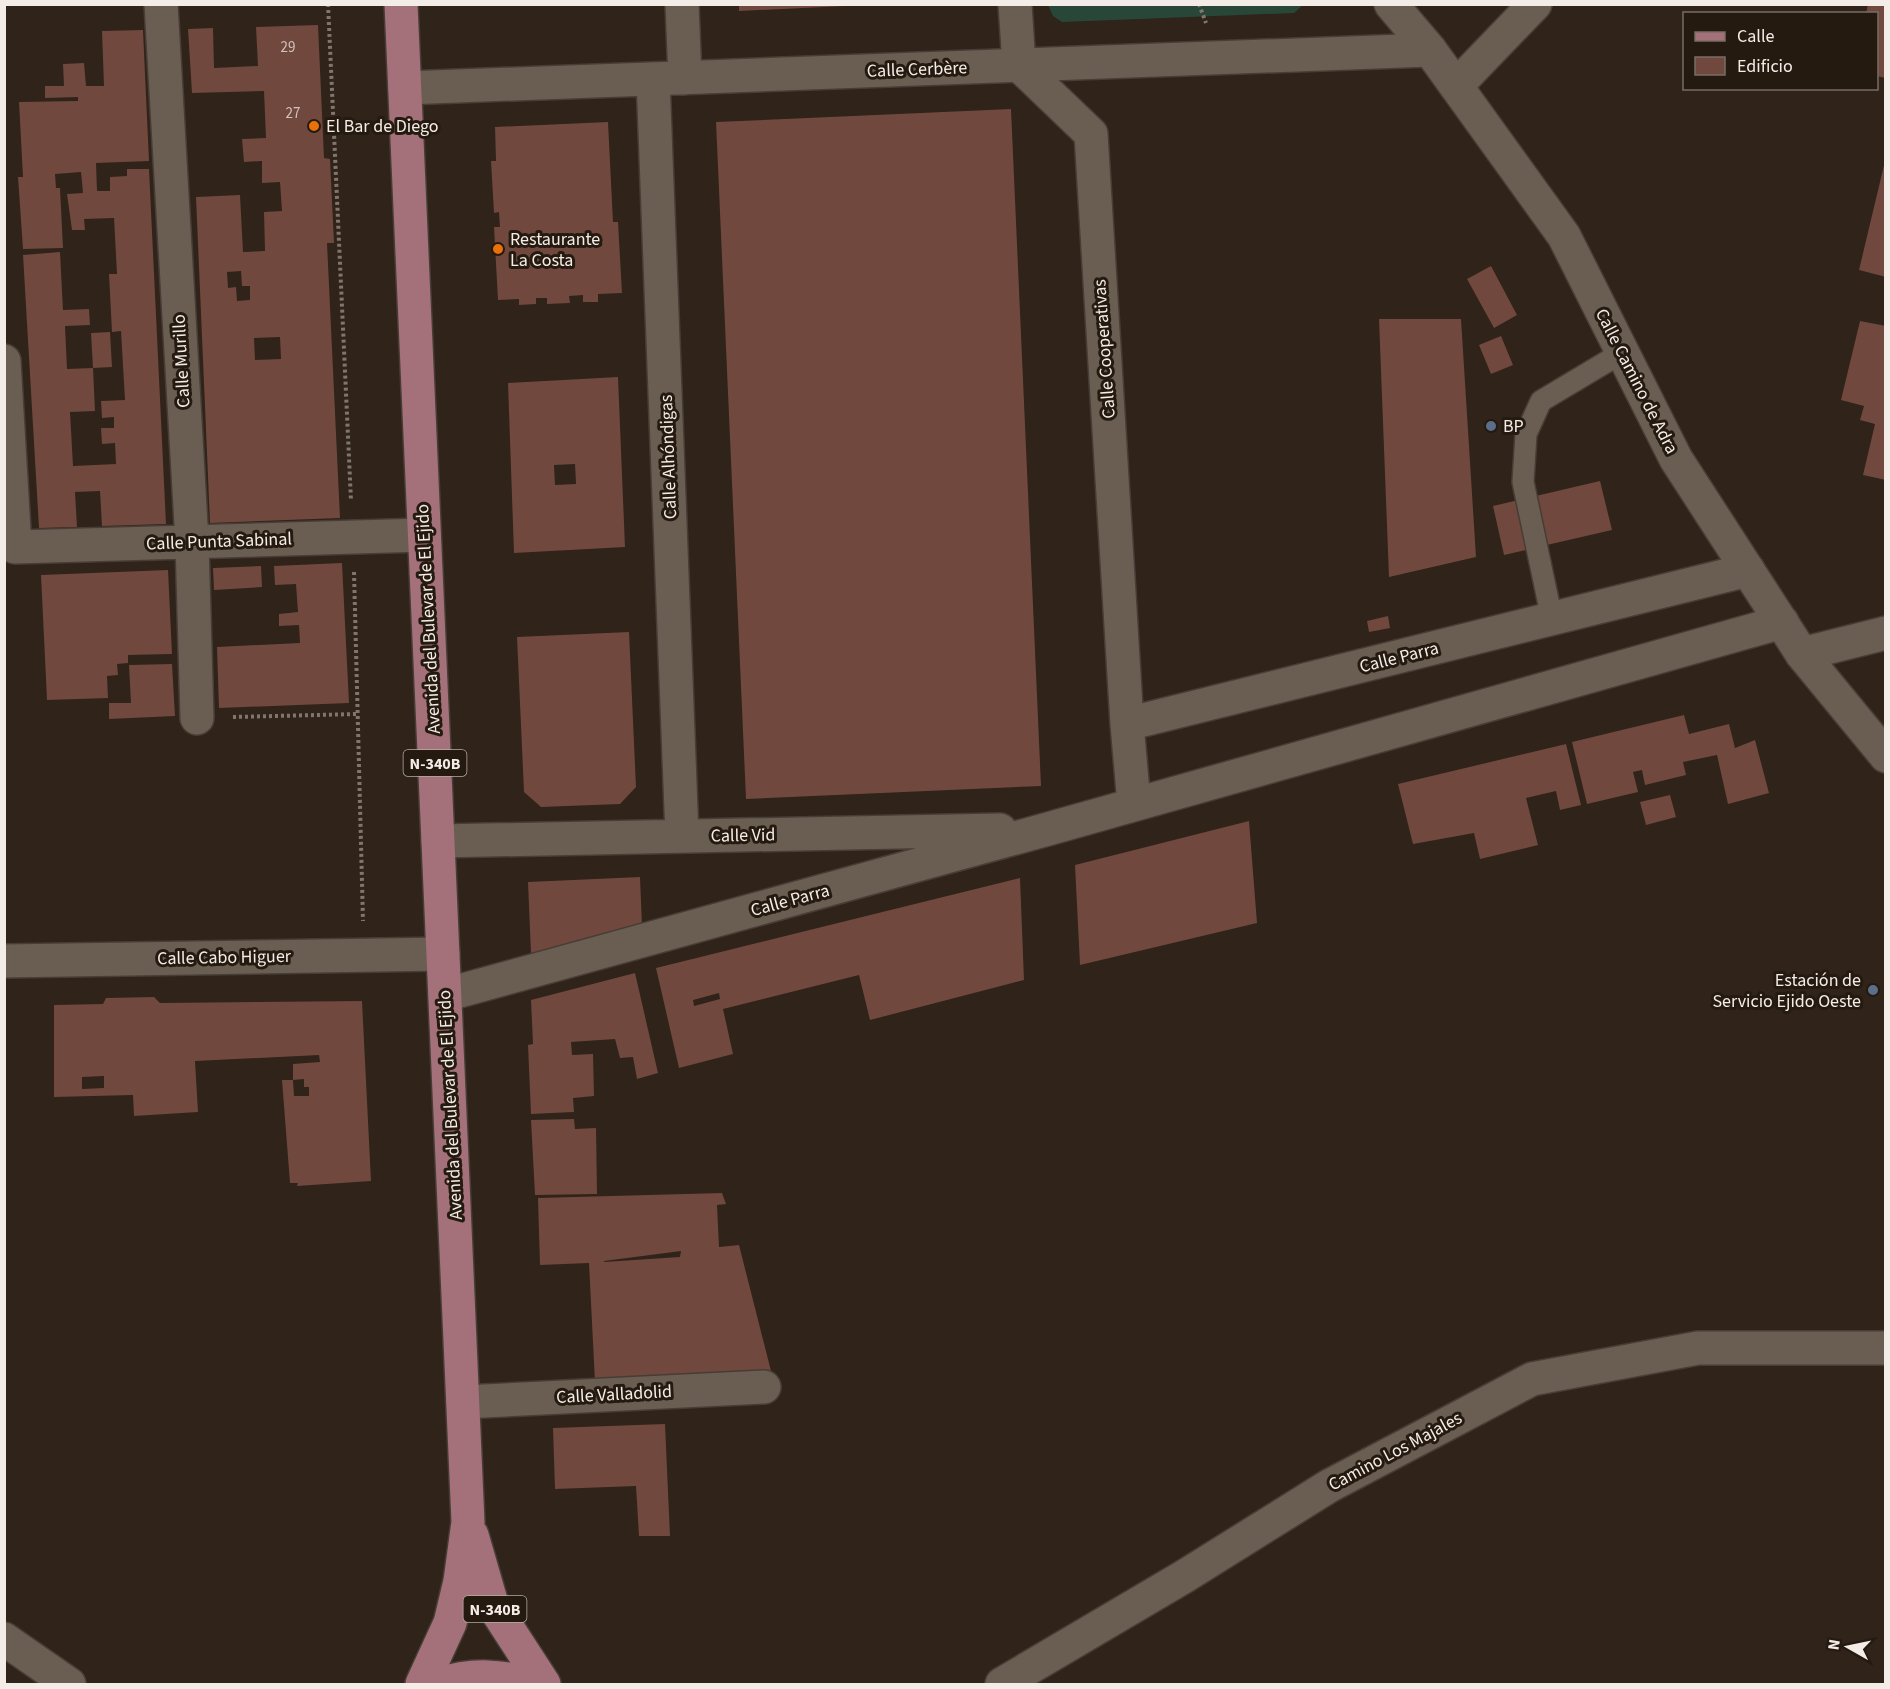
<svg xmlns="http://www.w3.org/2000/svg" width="1890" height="1689" font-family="'Source Sans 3',sans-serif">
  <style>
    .green { fill: #294738 }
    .building { fill: #70483e; fill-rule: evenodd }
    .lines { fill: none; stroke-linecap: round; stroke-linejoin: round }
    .lane-casing { stroke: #473d36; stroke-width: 24 }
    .street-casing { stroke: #473d36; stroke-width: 36 }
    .secondary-casing { stroke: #473d36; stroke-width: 36 }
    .primary-casing { stroke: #473d36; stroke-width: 36 }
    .path { stroke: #80766e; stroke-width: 4; stroke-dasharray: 3 3; stroke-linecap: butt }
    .lane { stroke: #6a5d52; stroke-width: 21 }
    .street { stroke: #6a5d52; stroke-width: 33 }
    .secondary { stroke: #6a5d52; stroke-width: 33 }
    .primary { stroke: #a47079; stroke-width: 33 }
    .food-dot { fill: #e8710a; stroke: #251a10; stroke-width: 2 }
    .service-dot { fill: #5c6f8a; stroke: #251a10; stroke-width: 2 }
    .labels { text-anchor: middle; stroke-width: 6; stroke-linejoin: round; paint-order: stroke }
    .number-label { font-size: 15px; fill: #d3c3bc }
    .shield { fill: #251a10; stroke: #b6ada6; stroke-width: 1.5 }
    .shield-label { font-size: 16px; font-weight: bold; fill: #f4ece6 }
    .street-label { font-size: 18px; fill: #f4ece6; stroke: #251a10 }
    .poi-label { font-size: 18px; fill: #f4ece6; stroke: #251a10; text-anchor: start }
  </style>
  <rect width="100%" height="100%" fill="#2f231a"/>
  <path class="green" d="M1048 5V4L1303 5 1294 13 1062 22 1053 16Z"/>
  <path class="building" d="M739 4H845V6L739 11Z
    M1868 4H1886V78L1876 76V14H1866Z
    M318 25 324 158 330 159 334 243H327L340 518 210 523 196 197 240 195 243 252 265 251 264 212 282 211 280 182 262 183V161L244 162 242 139 266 138 264 91 192 93 188 29 213 28 214 68 258 66 256 27ZM241 271 242 286H250V300L237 301 236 287 228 288 227 272ZM280 337 281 359 255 360 254 338Z
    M143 30 149 161 96 163 97 191H110V177L127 176V169H149L166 524 102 526 100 491 75 492 77 527 39 528 23 255 60 252 63 310 89 309 90 325 65 326 67 369 93 368 95 411 70 412 73 466 116 464 115 443 102 444 101 428H114V417L102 418 101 401 125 400 121 331 112 332 109 274H117L114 218 84 219 85 230H72L67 194 83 193 81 172 55 174 56 188H60L63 248 23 249 18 177H23L19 102 78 101V97L45 98V86H64L63 64 84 63 86 86H104L102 31Z
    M1011 109 1041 786 746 799 716 122Z
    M608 122 613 222H618L622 293 598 294V302H583V295L569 296 570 303 547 304V298H536V304L519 305V299L498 300 494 227H500L499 212 494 213 491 161H496L495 127Z
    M1885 161H1886V277L1859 270Z
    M1491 266 1517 315 1494 328 1467 279Z
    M1379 319H1461L1476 557 1389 577Z
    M1860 321 1886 326V480L1863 475 1875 424 1860 420 1864 406 1841 400Z
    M110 332 112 367 93 368 91 333Z
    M1501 336 1513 365 1491 374 1479 345Z
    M618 377 625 547 514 553 508 383ZM575 464 576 484 555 485 554 465Z
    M1600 481 1612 530 1504 555 1493 506Z
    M342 563 349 703 219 708 217 647 300 643 299 625 279 626V614L298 612 296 584 275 585 274 566Z
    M261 566 262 587 214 590 213 568Z
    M168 570 172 654 128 655V663L117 664 118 675 107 676 108 698 47 700 41 575Z
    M1388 616 1390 628 1369 632 1367 621Z
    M629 632 636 787 620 804 541 807 524 792 517 637Z
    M172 664 175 716 109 719V703H131L129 665Z
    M1684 715 1689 734 1729 724 1735 748 1755 740 1769 793 1728 804 1717 755 1683 762 1686 775 1645 785 1642 770 1633 772 1638 792 1587 804 1572 742Z
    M1566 744 1581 805 1560 810 1556 791 1526 798 1538 845 1480 859 1474 833 1413 844 1398 784Z
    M1670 795 1676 817 1646 825 1640 802Z
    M1249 821 1257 923 1080 965 1075 865Z
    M640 877 642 926 531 954 528 882Z
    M1020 878 1024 980 870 1020 859 975 723 1009 733 1054 679 1068 656 968ZM719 993 720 999 694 1006 693 1000Z
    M635 973 658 1073 637 1079 633 1057 620 1058 615 1039 571 1042 572 1055 593 1054 594 1096 573 1098 574 1112 531 1114 528 1045 533 1044 531 1000Z
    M154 997 160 1003 362 1001 371 1181 297 1186 298 1183H290L282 1080H293L294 1096H309V1087H304V1079L293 1080V1064L320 1062 319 1055 195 1061 198 1112 134 1116 133 1095 54 1097V1005L103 1004 106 998ZM104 1076V1088L82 1089V1077Z
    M574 1119 575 1129 596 1128 597 1194 535 1195 531 1120Z
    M722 1193 726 1204 717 1205 719 1247 739 1245 771 1371 768 1378 595 1382 589 1263 540 1265 538 1198ZM681 1251 680 1257 604 1262V1261Z
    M665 1424 670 1536H639L636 1486 555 1489 553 1428Z"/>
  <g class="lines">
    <defs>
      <path id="lane" d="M1552 619 1523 482 1526 434 1541 401 1623 352"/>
      <path id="street" d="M161 4 192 542 197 718
        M682 4 685 78
        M1015 4 1019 65 1091 134 1127 724
        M653 79 682 836
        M1456 86 1535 4
        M405 88 1430 50
        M4 361 15 547 424 535
        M1802 654 1886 633
        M1134 804 1127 724 1748 570
        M438 841 1000 830
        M4 961 443 954
        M445 995 1048 829 1782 622
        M463 1402 764 1387"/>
      <path id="secondary" d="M1391 4 1430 50 1564 236 1676 459 1802 654 1886 756
        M4 1639 69 1684
        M1002 1684 1185 1576 1329 1486 1532 1379 1698 1348H1886"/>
      <path id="primary" d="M401 4 468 1522 460 1581 450 1623 422 1684
        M472 1535 492 1604 544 1684
        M441 1684C472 1673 502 1676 533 1684"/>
    </defs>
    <use href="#lane" class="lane-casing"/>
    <use href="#street" class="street-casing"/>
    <use href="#secondary" class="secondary-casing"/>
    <use href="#primary" class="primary-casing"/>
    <path class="path" d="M328 4 351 501
      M1199 4 1206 23
      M354 572 363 921
      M233 717 358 714"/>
    <use href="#lane" class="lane"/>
    <use href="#street" class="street"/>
    <use href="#secondary" class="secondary"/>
    <use href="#primary" class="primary"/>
  </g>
  <g class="food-dot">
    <circle cx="314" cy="126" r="6"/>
    <circle cx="498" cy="249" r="6"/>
  </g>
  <g class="service-dot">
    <circle cx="1491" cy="426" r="6"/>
    <circle cx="1873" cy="990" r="6"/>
  </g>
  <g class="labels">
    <g class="number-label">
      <text x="288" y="52">29</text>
      <text x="293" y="118">27</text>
    </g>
    <g class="shield">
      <rect x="403.5" y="750" width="63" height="26" rx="4.5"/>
      <rect x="463.5" y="1596" width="63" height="26" rx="4.5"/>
    </g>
    <g class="shield-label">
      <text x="435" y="769">N-340B</text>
      <text x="495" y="1615">N-340B</text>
    </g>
    <g class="street-label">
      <text transform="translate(917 69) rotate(-2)" y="6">Calle Cerbère</text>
      <text transform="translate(1104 349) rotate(-94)" y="6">Calle Cooperativas</text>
      <text transform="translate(181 361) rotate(-93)" y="6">Calle Murillo</text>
      <text transform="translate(1637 381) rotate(63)" y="6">Calle Camino de Adra</text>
      <text transform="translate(668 457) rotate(-92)" y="6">Calle Alhóndigas</text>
      <text transform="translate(219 541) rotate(-2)" y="6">Calle Punta Sabinal</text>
      <text transform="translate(428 619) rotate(-93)" y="6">Avenida del Bulevar de El Ejido</text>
      <text transform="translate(1399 657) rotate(-14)" y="6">Calle Parra</text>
      <text transform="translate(743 835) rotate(-1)" y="6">Calle Vid</text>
      <text transform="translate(790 900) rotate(-15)" y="6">Calle Parra</text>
      <text transform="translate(224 957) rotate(-1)" y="6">Calle Cabo Higuer</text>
      <text transform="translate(450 1105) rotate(-93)" y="6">Avenida del Bulevar de El Ejido</text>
      <text transform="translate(614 1394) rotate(-3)" y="6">Calle Valladolid</text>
      <text transform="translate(1395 1451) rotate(-28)" y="6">Camino Los Majales</text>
    </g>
    <g class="poi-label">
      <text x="326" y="132">El Bar de Diego</text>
      <text x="510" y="245">Restaurante<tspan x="510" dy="21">La Costa</tspan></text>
      <text x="1503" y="432">BP</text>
      <text x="1861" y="986" text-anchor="end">Estación de<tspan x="1861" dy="21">Servicio Ejido Oeste</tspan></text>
    </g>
  </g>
  <rect width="1890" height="1689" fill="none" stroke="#f4ece6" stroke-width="12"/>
  <rect x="1683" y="12" width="195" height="78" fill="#251a10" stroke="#786e66" stroke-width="1.5"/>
  <rect x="1695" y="32" width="30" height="9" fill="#a47079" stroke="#786e66" stroke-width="1.5"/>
  <text x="1737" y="42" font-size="18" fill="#f4ece6">Calle</text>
  <rect x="1695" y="57" width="30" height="18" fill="#70483e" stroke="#786e66" stroke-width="1.5"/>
  <text x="1737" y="72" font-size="18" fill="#f4ece6">Edificio</text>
  <g transform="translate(1848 1647) rotate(279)" stroke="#251a10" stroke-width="4.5" paint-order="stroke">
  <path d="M0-4.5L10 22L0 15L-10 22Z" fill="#f4ece6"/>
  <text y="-9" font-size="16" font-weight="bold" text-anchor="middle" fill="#f4ece6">N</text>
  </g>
</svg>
